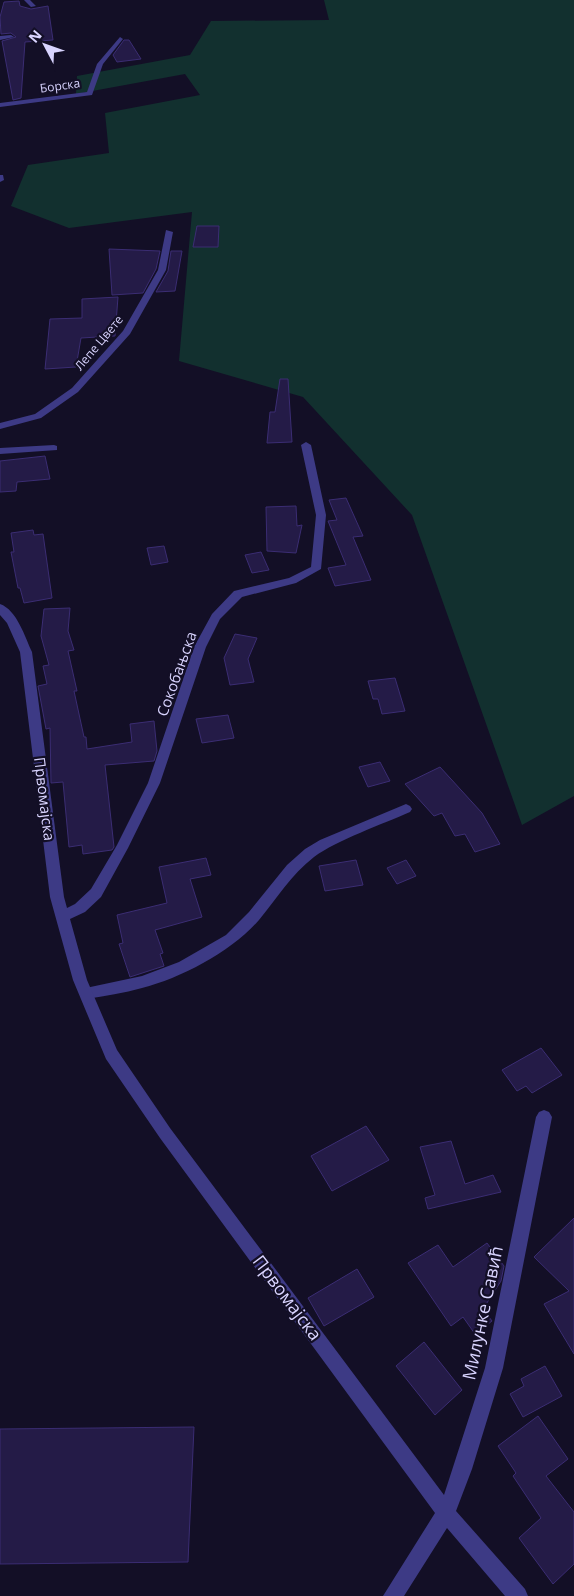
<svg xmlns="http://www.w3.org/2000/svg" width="574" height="1596" font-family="'Open Sans',sans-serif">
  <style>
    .green { fill: #12302f }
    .building { fill: #241b47; stroke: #3b2d73 }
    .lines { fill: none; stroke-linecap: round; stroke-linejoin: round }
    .service { fill: #3d3a85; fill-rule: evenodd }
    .minor { fill: #3d3a85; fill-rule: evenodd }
    .labels { text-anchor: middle; stroke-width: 4.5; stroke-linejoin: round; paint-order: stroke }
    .far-street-label { font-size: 12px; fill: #d9d4ff; stroke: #130f26 }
    .street-label { font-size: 15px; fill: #d9d4ff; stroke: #130f26 }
    .near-street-label { font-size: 18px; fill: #d9d4ff; stroke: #130f26 }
  </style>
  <rect width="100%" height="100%" fill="#130f26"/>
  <path class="green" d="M324 0H574V796L522 825 412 515 303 397 179 361 192 212 69 228 11 206 28 165 109 153 105 113 200 95 185 74 76 94 77 76 190 55 211 21 329 20Z"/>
  <path class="building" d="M19 1 20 6 31 9 48 6 53 40 25 42 21 98 13 100 2 41 16 37 11 33 1 34 0 17 4 2Z
    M124 40H129L141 59 117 62 113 55Z
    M197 226H219L218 247H193Z
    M109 249 160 251 156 269 143 293 112 295Z
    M171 251H182L175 291 156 292 168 271Z
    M118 297 115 336 81 338 76 367 45 369 50 319 82 318V299Z
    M280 379H288L292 442 267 443 270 412H275Z
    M45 456 50 479 17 482 16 491 0 492V461Z
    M346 498 363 536 353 537 371 580 335 586 328 568 346 565 328 521 337 520 329 500Z
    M296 506 297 526 302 525 296 553 267 551 266 507Z
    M33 530 34 535 43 534 52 598 24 603 20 588H18L11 552H14L11 533Z
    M164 546 168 562 151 565 147 548Z
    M261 552 269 570 252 573 245 555Z
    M70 608 68 631 74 650 68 651 77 691H74L84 737H86L87 749 132 742 130 724 154 721 157 751 154 761 105 765 114 847 112 850 83 854 82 845 69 847 63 782 51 783 50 728 46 729 38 686 47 684 43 666 49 665 41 636 44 609Z
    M235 634 257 638 248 659 254 682 230 685 224 658Z
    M395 678 405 711 382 714 378 699H373L368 681Z
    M228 715 234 738 202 743 196 719Z
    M380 762 390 781 368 787 359 767Z
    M440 767 482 813 500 844 475 852 465 834 455 836 442 813 434 816 405 784Z
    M206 858 211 875 190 879 202 917 155 930 163 953 160 954 164 966 130 977 119 944 123 943 117 915 167 903 159 867Z
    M356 860 363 885 325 891 319 866Z
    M406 860 416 876 397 884 387 868Z
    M541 1048 562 1075 532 1093 526 1086 517 1091 502 1070Z
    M366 1126 389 1160 332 1191 311 1156Z
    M451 1141 465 1184 493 1175 501 1192 428 1209 425 1198 435 1195 420 1147Z
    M574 1218V1354L544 1304 569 1291 534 1257Z
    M487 1243 504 1266 501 1281 483 1309 492 1321 475 1334 463 1317 451 1326 408 1263 438 1245 453 1267Z
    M357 1269 374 1297 324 1326 308 1298Z
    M424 1342 462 1390 435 1415 396 1366Z
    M545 1366 562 1396 523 1417 510 1394 524 1386 521 1379Z
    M538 1416 568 1459 546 1476 574 1512V1564L553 1584 519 1538 541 1518 513 1476 516 1473 498 1446Z
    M194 1427 188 1562 0 1564V1429Z"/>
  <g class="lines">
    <path class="service" d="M406 804 410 806 412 809 410 812C383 824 337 840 314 857 291 875 277 898 259 920 232 951 182 978 142 988 124 993 105 996 86 999L81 997 79 993 81 989 142 976 179 962 226 935 249 912 287 865 305 849 320 840Z"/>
    <path class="minor" d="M24 0H30L36 6 31 7Z
      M0 36 11 35 14 37 0 40Z
      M120 37 123 39 103 64 92 95 0 107V103L87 92 97 64Z
      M0 175H3L4 180 0 182Z
      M166 230 173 232 166 270 130 334 78 392 41 418 0 429V423L35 414 72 388 123 331 158 270Z
      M306 442 311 445 326 515 321 569 296 583 242 597 220 619 206 647 160 783 128 848 101 897 85 912 70 919 87 980 117 1050 170 1128 444 1495 485 1368 536 1117 539 1112 544 1110 549 1112 552 1117 503 1368 472 1469 456 1511 525 1589 528 1596H505L447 1528 404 1596H383L435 1513 160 1138 106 1059 73 980 50 897 20 652 7 623 0 615V604C17 610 25 637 32 652L64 897 67 908 75 904 91 889 117 845 148 783 194 647 212 614 234 591 289 578 311 567 316 515 301 445Z
      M54 445 57 446V450L0 454V448Z"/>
  </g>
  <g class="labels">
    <g class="far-street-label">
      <text transform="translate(60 86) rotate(-8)" y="4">Борска</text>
      <text transform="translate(99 343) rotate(-50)" y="4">Лепе Цвете</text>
    </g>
    <g class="street-label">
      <text transform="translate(177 674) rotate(-70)" y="5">Сокобањска</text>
      <text transform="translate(44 799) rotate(83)" y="5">Првомајска</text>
    </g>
    <g class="near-street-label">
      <text transform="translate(287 1298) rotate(53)" y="6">Првомајска</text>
      <text transform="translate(483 1313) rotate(-78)" y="6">Милунке Савић</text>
    </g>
  </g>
  <g transform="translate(45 45) rotate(311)" stroke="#130f26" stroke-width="4" paint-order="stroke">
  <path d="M0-4L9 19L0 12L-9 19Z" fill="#d9d4ff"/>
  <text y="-8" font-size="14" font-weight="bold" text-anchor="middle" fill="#d9d4ff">N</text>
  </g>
</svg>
